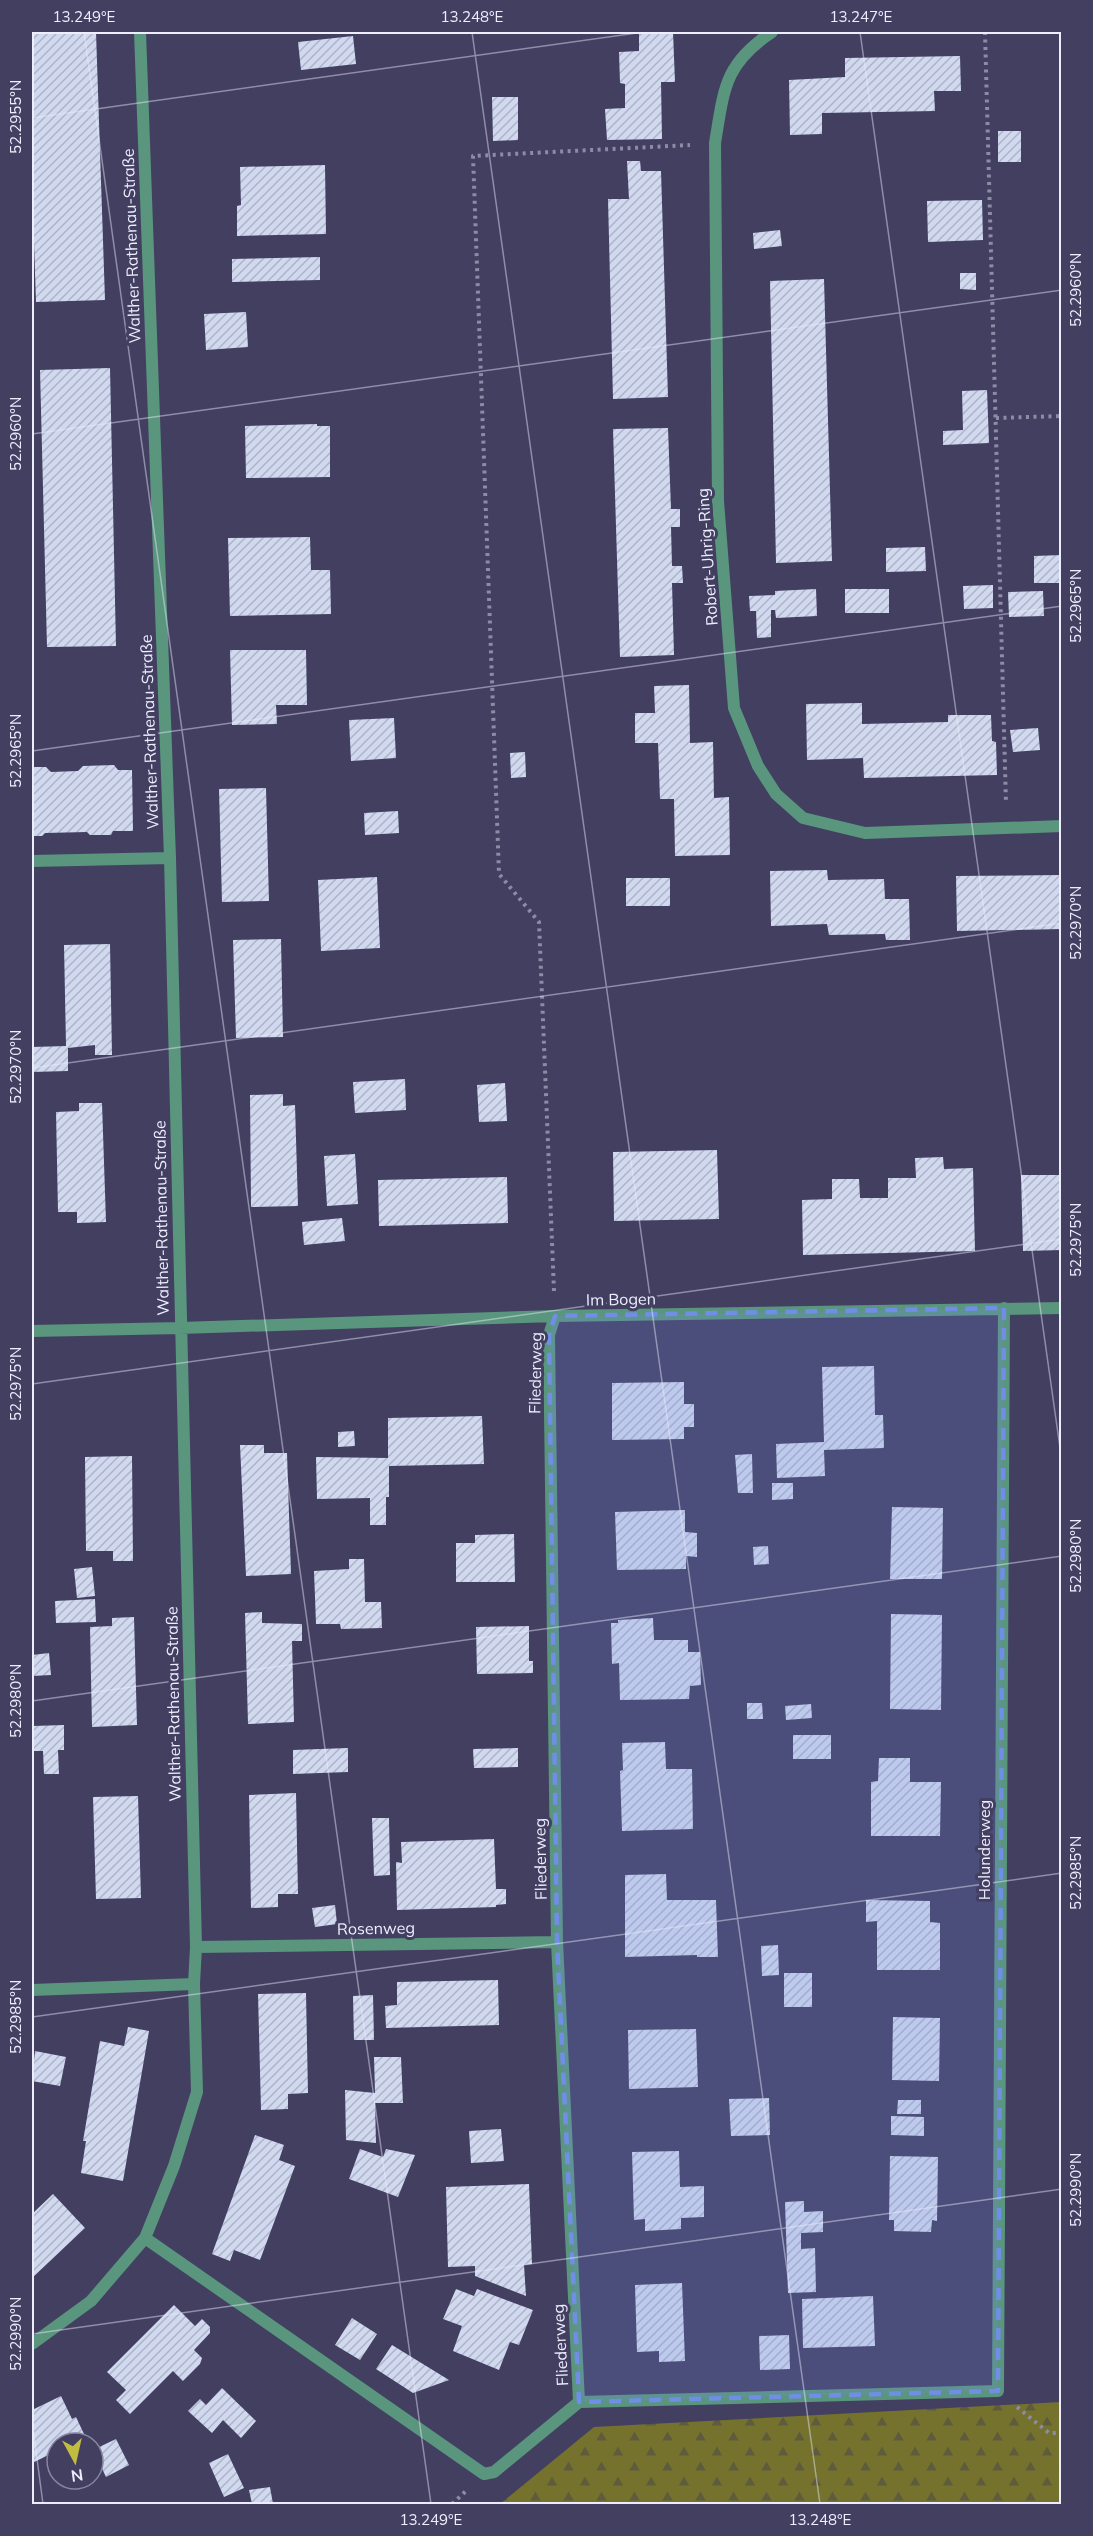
<svg xmlns="http://www.w3.org/2000/svg" width="1093" height="2536" font-family="Mulish,sans-serif">
  <style>
    .forest { fill: url(#forest-firs) }
    .building { fill: url(#building-hatch) }
    .lines { fill: none; stroke-linecap: round; stroke-linejoin: round }
    .path { stroke: #8d8ba6; stroke-width: 4; stroke-dasharray: 3 4.5; stroke-linecap: butt }
    .minor { stroke: #5a957e; stroke-width: 12 }
    .marked { fill: #718ee7; fill-opacity: 0.2; stroke: #718ee7; stroke-width: 4.5; stroke-dasharray: 12 8; stroke-linejoin: round }
    .ticks { fill: none; stroke: #eeedfe; stroke-width: 1.5; stroke-opacity: 0.45 }
    .labels { text-anchor: middle; stroke-width: 6; stroke-linejoin: round; paint-order: stroke }
    .street-label { font-size: 16px; fill: #eeedfe; stroke: #423f61 }
    .neatline { fill: none; stroke: #eeedfe; stroke-width: 2 }
    .ticks-label { font-size: 15px; text-anchor: middle; fill: #eeedfe }
  </style>
  <defs>
    <pattern id="forest-firs" width="22" height="20" patternUnits="userSpaceOnUse" patternTransform="scale(1.5)"><rect width="22" height="20" fill="#74722d"/><path d="M5 1l3.5 6h-7zM16 11l3.5 6h-7z" fill="#5e5c3c"/></pattern>
    <pattern id="building-hatch" width="6" height="6" patternUnits="userSpaceOnUse" patternTransform="scale(1.5)"><rect width="6" height="6" fill="#d0d9ef"/><path d="M-1 1l2-2M0 6l6-6M5 7l2-2" fill="none" stroke="#aeb4c6"/></pattern>
  </defs>
  <rect width="100%" height="100%" fill="#423f61"/>
  <path class="forest" d="M1061 2402V2504H500L594 2427Z"/>
  <path class="building" d="M32 32H96L105 300 36 302 32 182Z
    M639 32H673L675 82H661L662 139 607 140 605 109 625 108V84L620 83 619 52 639 51Z
    M353 36 356 64 301 70 298 42Z
    M960 56 961 91H934L935 111 822 113V134L790 135 789 80 845 77V58Z
    M492 97H518V140L493 141Z
    M998 131H1021V162H998Z
    M627 161H640L641 171H661L668 397 613 399 608 199H629Z
    M325 165 326 234 237 236V206L241 205 240 167Z
    M982 200 983 240 928 242 927 201Z
    M780 230 782 246 754 249 753 233Z
    M320 257V280L232 282V259Z
    M960 273H976V290L960 289Z
    M824 279 832 561 776 563 770 281Z
    M246 312 248 347 206 350 204 314Z
    M110 368 116 646 47 647 40 370Z
    M987 390 989 443 943 445V431L963 430 962 391Z
    M317 424V426H330V477L246 478 245 426Z
    M668 428 671 509H680V527H671L672 566H682L683 583H672L674 655 620 657 613 429Z
    M310 537 311 570H330L331 614 230 616 228 538Z
    M925 547 926 571 886 572V548Z
    M1062 555V583H1034V556Z
    M993 585V608L964 609 963 586Z
    M816 589 817 616 776 618 775 610H771V637L757 638 756 611H750L749 596 775 595V591Z
    M845 589H889V613H845Z
    M1043 591 1044 616 1009 617 1008 592Z
    M230 650H306L307 705H276L277 724 232 725Z
    M689 685 690 743 713 742 714 798 729 797 730 855 675 856 674 799H660L658 743H635V713H655L654 686Z
    M862 703V724L948 722V715H991L992 741 996 742 997 775 864 778 863 758 807 760 806 704Z
    M394 718 396 758 351 761 349 720Z
    M1038 728 1040 750 1013 752 1010 730Z
    M525 752 526 777 511 778 510 753Z
    M114 765 118 770H132L133 831H113L111 835H90L87 832 45 833 42 836H32V767H46L51 772 78 771 83 766Z
    M266 788 269 901 222 902 219 789Z
    M398 811 399 833 365 835 364 813Z
    M827 870 828 880 884 879 885 899H909L910 940H886L885 934 829 935 827 924 771 926 770 871Z
    M1062 875V929L957 931 956 876Z
    M377 877 380 948 321 951 318 880Z
    M626 878H670V906H626Z
    M281 939 283 1037 236 1038 233 940Z
    M110 944 112 1055H95V1045L68 1048V1071L32 1072V1047L66 1046 64 945Z
    M405 1079 406 1110 355 1113 353 1082Z
    M505 1083 507 1121 479 1122 477 1085Z
    M283 1094V1106L295 1105 298 1206 251 1207 250 1095Z
    M79 1103H102L106 1222 77 1223V1212H58L56 1112 79 1111Z
    M717 1150 719 1219 614 1221 613 1152Z
    M355 1154 358 1204 327 1206 324 1156Z
    M943 1157 944 1169 973 1168 975 1251 803 1255 802 1200 832 1199V1179H859L860 1198H888V1178H916L915 1158Z
    M1021 1175H1062V1250L1023 1251Z
    M507 1177 508 1223 379 1226 378 1180Z
    M342 1218 345 1241 304 1245 302 1222Z
    M874 1366 875 1415H883L884 1448 824 1450 825 1476 777 1478 776 1444 824 1442 822 1367Z
    M684 1382V1404H694V1427H684V1439L612 1440V1383Z
    M482 1416 484 1464 389 1466V1497H386V1525H370V1498L317 1499 316 1457 388 1458V1418Z
    M354 1431 355 1446 338 1447V1432Z
    M240 1445H264V1453H287L291 1574 246 1576Z
    M752 1454 753 1493H738L735 1455Z
    M132 1456 133 1561H113V1551H86L85 1457Z
    M772 1483H793V1499L772 1500Z
    M892 1507 943 1508 942 1579H890Z
    M685 1510V1532L697 1533V1557L686 1556V1569L617 1570 615 1512Z
    M514 1534 515 1582H456V1543H475V1535Z
    M768 1546 769 1564 754 1565 753 1547Z
    M349 1559H364L365 1602H381L382 1628 341 1629 340 1624H316L314 1571 349 1569Z
    M92 1567 95 1596 77 1598 74 1569Z
    M95 1599 96 1622 56 1623 55 1601Z
    M262 1612V1623L302 1624V1641H292L294 1722 248 1724 245 1613Z
    M891 1614 942 1615 941 1710 890 1709Z
    M134 1617 137 1725 92 1727 90 1627 112 1626V1618Z
    M653 1618 654 1640H688V1652H700L701 1685 690 1686 689 1699 620 1700 619 1663 612 1664 611 1623H618V1620Z
    M529 1626V1661H533V1673L477 1674 476 1627Z
    M49 1653 51 1675 32 1676V1655Z
    M747 1703H762L763 1719H747Z
    M811 1704 812 1718 786 1720 785 1706Z
    M64 1725V1750H58L59 1774H44L43 1751H34L33 1726Z
    M793 1735H831V1759H793Z
    M665 1742 666 1769H692L693 1829 622 1831 620 1771 623 1770 622 1743Z
    M348 1748V1772L293 1774V1750Z
    M518 1748V1767L474 1768 473 1749Z
    M879 1758H910V1782H941L940 1836H871V1782L878 1781Z
    M296 1793 298 1894H278V1907L251 1908 249 1795Z
    M138 1796 141 1898 96 1899 93 1797Z
    M372 1818H389L390 1875 374 1876Z
    M494 1839 496 1889H506V1904L496 1905V1907L397 1910 396 1862 402 1863 401 1842Z
    M666 1874 667 1900H716L718 1957H697V1955L625 1957V1875Z
    M866 1900 930 1901V1922L940 1923V1970H877V1921L866 1922Z
    M335 1905 337 1924 315 1927 312 1908Z
    M778 1945 779 1975 762 1976 761 1946Z
    M784 1973H812V2007H784Z
    M498 1980 499 2025 386 2028 385 2006 397 2005V1982Z
    M306 1993 308 2093 288 2094V2109L261 2110 258 1994Z
    M373 1995 374 2040H354L353 1996Z
    M893 2017 940 2018 939 2081 892 2080Z
    M128 2027 149 2031 123 2181 81 2173 86 2141H83L100 2041 124 2046Z
    M696 2029 698 2087 629 2089 628 2030Z
    M35 2051 66 2057 60 2086 32 2081Z
    M374 2057H401L403 2103H375L376 2143 346 2140 345 2090 375 2093Z
    M769 2098 770 2135 731 2136 729 2099Z
    M898 2100H921V2114H897Z
    M891 2116 924 2117V2136L891 2135Z
    M501 2129 504 2161 471 2163 469 2131Z
    M255 2135 284 2145 279 2160 295 2166 260 2260 234 2250 230 2261 212 2254Z
    M360 2149 383 2157 386 2149 415 2155 398 2197 349 2179Z
    M679 2151 680 2187 704 2186V2217L681 2218V2229L645 2231V2219L634 2220 632 2152Z
    M890 2156 938 2157 937 2221 932 2220 931 2232 894 2231V2220H889Z
    M529 2184 532 2264 524 2265 526 2296 475 2276V2266L448 2267 446 2187Z
    M53 2194 85 2228 32 2278V2214Z
    M804 2201V2212L823 2211V2232L801 2233V2249L815 2248 816 2292 788 2293 785 2202Z
    M682 2283 685 2361 659 2362V2351L637 2352 635 2285Z
    M456 2289 474 2296 477 2289 533 2310 519 2345 510 2342 499 2370 453 2351 462 2326 443 2319Z
    M873 2296 875 2346 803 2348 802 2299Z
    M174 2305 195 2326 202 2319 210 2327V2333L194 2350 202 2358 200 2364 183 2381 173 2371 130 2414 116 2400 126 2390 107 2372Z
    M352 2318 377 2334 360 2360 335 2345Z
    M789 2335 790 2369 760 2370 759 2336Z
    M392 2345 449 2380 413 2393 376 2369Z
    M222 2388 256 2421 241 2438 223 2420 212 2433 188 2411 200 2399 206 2405Z
    M61 2396 72 2419 76 2417 84 2434 80 2436 81 2440 74 2443H57V2451L32 2463V2410Z
    M116 2439 129 2465 106 2477 93 2450Z
    M228 2454 244 2488 224 2497 209 2463Z
    M270 2487 273 2504H252L249 2490Z"/>
  <g class="lines">
    <path class="path" d="M985 32 1006 804
      M996 418 1062 416
      M554 1291 539 922 499 874 473 156 690 145
      M1017 2407 1049 2433H1062
      M452 2504 466 2491"/>
    <path class="minor" d="M772 32C724 64 724 89 715 143L718 501 734 708 758 766 776 794 803 818 865 833 1062 826
      M32 861 170 858
      M555 1316 549 1335 557 1942 579 2402 998 2391 1004 1308
      M32 1331 180 1328 555 1316 1062 1308
      M196 1947 557 1942
      M32 1990 194 1984
      M145 2238 484 2474 494 2472 579 2402
      M32 2344 91 2301 145 2238 174 2166 197 2092 194 1984 196 1947 170 858 140 32"/>
  </g>
  <path class="marked" d="M1004 1308 998 2391 579 2402 557 1942 549 1335 555 1316Z"/>
  <path class="ticks" d="M84 32 431 2504M472 32 820 2504M860 32 1062 1462M32 118 644 32M32 434 1062 290M32 751 1062 606M32 1068 1062 923M32 1384 1062 1239M32 1701 1062 1556M32 2017 1062 1873M32 2334 1062 2189M32 2421 43 2504"/>
  <g class="labels">
    <g class="street-label">
      <text transform="translate(131 246) rotate(-92)" y="6">Walther-Rathenau-Straße</text>
      <text transform="translate(707 557) rotate(-94)" y="6">Robert-Uhrig-Ring</text>
      <text transform="translate(149 732) rotate(-92)" y="6">Walther-Rathenau-Straße</text>
      <text transform="translate(161 1218) rotate(-91)" y="6">Walther-Rathenau-Straße</text>
      <text transform="translate(621 1299) rotate(-1)" y="6">Im Bogen</text>
      <text transform="translate(535 1373) rotate(-89)" y="6">Fliederweg</text>
      <text transform="translate(173 1704) rotate(-91)" y="6">Walther-Rathenau-Straße</text>
      <text transform="translate(984 1850) rotate(-90)" y="6">Holunderweg</text>
      <text transform="translate(540 1859) rotate(-91)" y="6">Fliederweg</text>
      <text transform="translate(376 1928) rotate(-1)" y="6">Rosenweg</text>
      <text transform="translate(560 2345) rotate(-93)" y="6">Fliederweg</text>
    </g>
  </g>
  <rect width="1093" height="2536" fill="none" stroke="#423f61" stroke-width="66"/>
  <g transform="translate(75 2461) rotate(172)"><circle r="28" fill="#423f61" stroke="#8785a0" stroke-width="1.5"/>
  <path d="M0-4.5L10 22L0 15L-10 22Z" fill="#c1bd40"/>
  <text y="-9" font-size="16" font-weight="bold" text-anchor="middle" fill="#eeedfe">N</text>
  </g>
  <rect x="33" y="33" width="1027" height="2470" class="neatline"/>
  <g class="ticks-label">
    <text x="84" y="22">13.249°E</text>
    <text x="472" y="22">13.248°E</text>
    <text x="861" y="22">13.247°E</text>
    <text transform="translate(16 117) rotate(-90)" y="5">52.2955°N</text>
    <text transform="translate(1076 290) rotate(-90)" y="5">52.2960°N</text>
    <text transform="translate(16 434) rotate(-90)" y="5">52.2960°N</text>
    <text transform="translate(1076 606) rotate(-90)" y="5">52.2965°N</text>
    <text transform="translate(16 751) rotate(-90)" y="5">52.2965°N</text>
    <text transform="translate(1076 923) rotate(-90)" y="5">52.2970°N</text>
    <text transform="translate(16 1067) rotate(-90)" y="5">52.2970°N</text>
    <text transform="translate(1076 1240) rotate(-90)" y="5">52.2975°N</text>
    <text transform="translate(16 1384) rotate(-90)" y="5">52.2975°N</text>
    <text transform="translate(1076 1556) rotate(-90)" y="5">52.2980°N</text>
    <text transform="translate(16 1701) rotate(-90)" y="5">52.2980°N</text>
    <text transform="translate(1076 1873) rotate(-90)" y="5">52.2985°N</text>
    <text transform="translate(16 2017) rotate(-90)" y="5">52.2985°N</text>
    <text transform="translate(1076 2190) rotate(-90)" y="5">52.2990°N</text>
    <text transform="translate(16 2334) rotate(-90)" y="5">52.2990°N</text>
    <text x="431" y="2525">13.249°E</text>
    <text x="820" y="2525">13.248°E</text>
  </g>
</svg>
